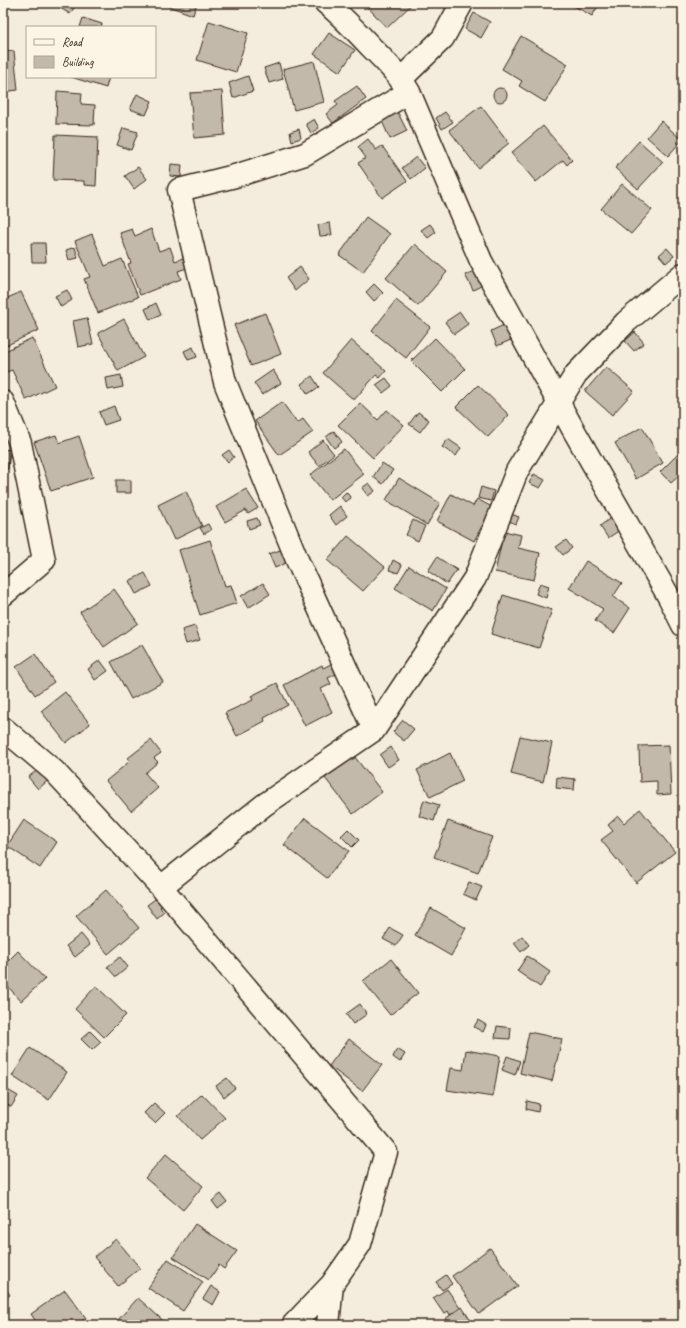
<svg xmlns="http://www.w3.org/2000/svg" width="686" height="1328" font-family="Caveat,sans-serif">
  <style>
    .building { fill: #c3b9aa; stroke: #3b2a1e }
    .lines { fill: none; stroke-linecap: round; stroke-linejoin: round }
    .street-casing { stroke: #3b2a1e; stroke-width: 25 }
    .street { stroke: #fcf5e5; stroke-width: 22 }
  </style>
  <rect width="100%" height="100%" fill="#f4eddd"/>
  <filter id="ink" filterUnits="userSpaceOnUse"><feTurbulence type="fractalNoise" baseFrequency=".025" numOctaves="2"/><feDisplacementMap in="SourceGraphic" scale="8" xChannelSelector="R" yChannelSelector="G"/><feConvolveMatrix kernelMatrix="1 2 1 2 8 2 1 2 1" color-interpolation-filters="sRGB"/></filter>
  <g filter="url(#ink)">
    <path class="building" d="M52 3H77L70 14Z
      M160 3H197L193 15Z
      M364 3H413L387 28Z
      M569 3H600L592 16Z
      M474 13 490 22 481 38 465 29Z
      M83 18 102 24 101 27H80Z
      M209 21 248 33 236 72 197 60Z
      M329 33 355 50 340 72 314 54Z
      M521 36 568 64 545 102 519 86 522 81 502 69Z
      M14 51 18 90 3 92V52Z
      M314 61 324 102 294 110 283 69Z
      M279 63 283 79 269 83 264 68Z
      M248 76 253 91 233 98 229 83Z
      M71 77H109L106 88Z
      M357 86 366 99 333 123 326 114 338 105 335 101Z
      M493 95a7 7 0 1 1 14 0a7 7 0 1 1-14 0Z
      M57 91 82 93 81 104 95 105 94 125 56 124Z
      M222 91 225 135 194 138 190 93Z
      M137 94 152 101 146 115 130 109Z
      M481 106 509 143 478 168 449 130Z
      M397 111 407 131 390 139 381 119Z
      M445 112 453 122 442 129 436 118Z
      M314 119 319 128 311 133 306 124Z
      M661 121 682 140 668 156 647 137Z
      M543 126 572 160 567 165 563 160 536 182 511 153Z
      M123 128 138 132 131 150 117 145Z
      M299 129 301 138 292 141 290 132Z
      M55 135 98 137 96 186 84 185V181L53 180Z
      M368 139 376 150 382 146 407 181 382 198 358 163 366 158 358 147Z
      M639 141 663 162 638 189 615 168Z
      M416 157 425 168 411 179 402 168Z
      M171 164 182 165 181 177 170 176Z
      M138 167 147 179 134 189 125 176Z
      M622 184 652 210 631 234 601 209Z
      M366 217 390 234 363 272 339 255Z
      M330 223 332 235 320 236 318 225Z
      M430 224 436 232 428 238 421 230Z
      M132 229 135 236 151 229 159 251 170 247 175 261 183 258 187 268 178 271 181 279 140 295 128 264 131 263 120 233Z
      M92 234 105 266 122 259 138 297 98 313 84 279 90 277 75 241Z
      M31 243H45L46 262H32Z
      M415 244 447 272 418 306 386 278Z
      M75 247 78 258 69 260 66 250Z
      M667 248 674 256 666 263 659 255Z
      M300 267 309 279 295 291 286 278Z
      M478 269 485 284 473 290 465 275Z
      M374 284 383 293 374 301 366 292Z
      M67 290 72 300 61 307 55 296Z
      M21 292 39 330 3 347V300Z
      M396 300 430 327 406 358 372 331Z
      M156 303 161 315 150 320 145 309Z
      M460 312 468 324 454 334 445 322Z
      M265 313 281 354 251 366 234 325Z
      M87 318 93 344 78 347 73 321Z
      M124 319 144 357 118 371 98 333Z
      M506 324 513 339 497 346 491 331Z
      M635 332 644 343 634 351 625 341Z
      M32 338 55 386 26 400 12 370 4 373 3 352Z
      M435 338 465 369 442 392 411 361Z
      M351 340 386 371 380 378 376 375 354 400 323 373Z
      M193 347 197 357 188 360 184 351Z
      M606 367 634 391 612 415 585 391Z
      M273 370 281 383 262 395 254 383Z
      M121 375 123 387 108 390 106 378Z
      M312 376 319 387 308 394 301 384Z
      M386 378 392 386 383 393 376 385Z
      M478 385 509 415 488 437 456 407Z
      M282 402 297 423 303 419 313 432 279 455 255 421Z
      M360 403 378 420 387 410 404 425 373 458 338 425Z
      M114 406 119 420 104 425 99 412Z
      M418 412 429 420 420 432 409 424Z
      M642 427 663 463 636 479 615 443Z
      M334 431 342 442 334 448 326 437Z
      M56 435 59 443 79 436 93 477 51 491 34 442Z
      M448 439 461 448 456 456 442 447Z
      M323 440 334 454 319 466 308 452Z
      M3 449 10 450 8 469H3Z
      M344 449 364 474 330 500 310 475Z
      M683 449V472L671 483 660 472Z
      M229 450 234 457 228 462 222 455Z
      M382 463 393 470 383 484 373 477Z
      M534 474 545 480 540 488 529 483Z
      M399 478 440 503 427 525 386 500Z
      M116 480H131V493H116Z
      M369 483 375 491 368 496 362 488Z
      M481 487 494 491 491 501 478 498Z
      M246 489 258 508 248 514 246 510 225 522 216 507Z
      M186 491 202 526 174 540 158 505Z
      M346 492 351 498 345 502 341 497Z
      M451 494 473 506 477 499 492 507 474 541 437 521Z
      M340 506 347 516 336 525 329 515Z
      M511 514 519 517 516 524 509 521Z
      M612 517 620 530 608 538 600 526Z
      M257 518 260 525 249 529 247 521Z
      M413 520 425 526 418 541 406 535Z
      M208 524 211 530 204 534 200 528Z
      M504 531 521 535 518 548 540 553 534 580 495 572Z
      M348 536 385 567 363 591 327 560Z
      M210 540 225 586 231 585 237 603 200 615 179 550Z
      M566 540 572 548 563 555 556 547Z
      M283 549 288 562 275 568 269 554Z
      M437 557 457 570 447 584 428 571Z
      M393 560 402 565 398 573 389 570Z
      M586 561 622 583 613 597 630 608 614 633 595 621 603 609 569 588Z
      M409 566 446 589 433 611 395 588Z
      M145 573 152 586 136 594 129 581Z
      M263 583 270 594 248 608 241 596Z
      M540 583 549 586 546 598 536 594Z
      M114 589 138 623 104 647 80 612Z
      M503 595 552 610 539 648 491 634Z
      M195 626 200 640 186 644 182 630Z
      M142 645 163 682 131 699 111 662Z
      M35 654 54 682 35 695 16 667Z
      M100 660 108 671 95 680 88 669Z
      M333 663 338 673 328 678 331 684 321 689 332 712 305 726 284 685 322 665 323 668Z
      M277 683 288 705 264 718 265 721 237 736 225 713 253 700 251 696Z
      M65 692 90 724 66 743 41 711Z
      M403 720 414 729 404 741 393 732Z
      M520 736 552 743 543 782 511 774Z
      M151 740 161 753 154 758 158 762 145 773 158 788 131 811 106 781 130 761 128 758Z
      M669 745 671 794 657 795V781L640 782 639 746Z
      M391 747 399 760 388 767 380 755Z
      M450 753 463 781 430 797 417 770Z
      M354 756 382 792 353 814 325 778Z
      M42 767 51 778 38 789 28 777Z
      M557 777 575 779 574 790 556 788Z
      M424 800 439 805 434 821 419 816Z
      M640 809 675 852 636 883 601 840 613 831 608 825 618 816 624 823Z
      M305 818 349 851 327 878 284 845Z
      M24 820 57 842 40 868 7 846Z
      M448 821 492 837 478 873 434 857Z
      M348 829 359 840 352 847 341 836Z
      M469 882 482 887 476 900 463 894Z
      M106 890 139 928 108 954 76 916Z
      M158 897 164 904 160 907 164 913 157 919 147 905Z
      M431 908 466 928 451 956 415 935Z
      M390 928 403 935 396 946 383 939Z
      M81 934 90 945 75 957 66 946Z
      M522 936 529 945 521 952 514 943Z
      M18 951 45 979 21 1001 3 981V966Z
      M527 956 550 972 540 987 517 971Z
      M120 957 128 967 116 977 107 967Z
      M391 959 418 993 390 1015 363 981Z
      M96 986 126 1015 104 1037 75 1009Z
      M360 1004 367 1014 353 1024 346 1014Z
      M478 1020 486 1025 483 1032 474 1027Z
      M497 1026 511 1028 510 1039 495 1038Z
      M90 1031 101 1042 92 1050 81 1039Z
      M529 1032 562 1039 552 1081 520 1073Z
      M349 1039 382 1065 362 1091 329 1066Z
      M30 1048 67 1072 49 1100 12 1076Z
      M397 1049 405 1054 400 1062 393 1057Z
      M466 1050 500 1056 493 1097 447 1090 451 1068 463 1070Z
      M507 1056 520 1061 515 1075 502 1070Z
      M227 1078 235 1088 224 1097 216 1086Z
      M4 1088 18 1096 11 1107 3 1102Z
      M202 1094 225 1118 200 1140 178 1116Z
      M527 1101 539 1104 538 1112 526 1109Z
      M154 1103 165 1113 155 1123 144 1113Z
      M166 1154 203 1186 183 1210 145 1178Z
      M221 1194 227 1202 218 1209 212 1201Z
      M195 1224 237 1251 224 1269 219 1265 209 1280 173 1257Z
      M116 1239 140 1268 118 1286 94 1257Z
      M490 1248 518 1286 479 1314 452 1276Z
      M168 1259 203 1282 183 1311 148 1288Z
      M446 1275 452 1284 442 1290 436 1282Z
      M3 1284 10 1295 3 1300Z
      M211 1286 220 1292 213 1305 203 1299Z
      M447 1289 460 1308 450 1315 448 1311 444 1314 433 1298Z
      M65 1290 86 1318 76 1325H38L31 1314Z
      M138 1298 168 1325H119L116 1322Z
      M462 1307 471 1321 465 1325H449L445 1319Z"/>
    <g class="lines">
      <defs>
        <path id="street" d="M326 3C342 16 356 31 371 47 385 61 399 75 409 92L481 261 573 429 669 597 683 625
          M401 79 443 38 462 3
          M3 402 20 443 44 560 3 595
          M3 728 54 771 161 887 386 1152 360 1244 332 1284 328 1325
          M374 730 298 562 225 382 179 190 235 176 305 154 409 92
          M161 887 264 805 374 730 475 578 517 471 576 374 626 322 683 274
          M293 1325 332 1284"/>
      </defs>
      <use href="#street" class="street-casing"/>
      <use href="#street" class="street"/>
    </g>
  </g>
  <rect width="686" height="1328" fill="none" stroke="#fcf5e5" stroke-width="16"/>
  <rect x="8" y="8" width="670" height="1312" fill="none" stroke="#3b2a1e" stroke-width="1.5" filter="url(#ink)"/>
  <rect x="26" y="26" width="130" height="52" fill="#fcf5e5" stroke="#afa495"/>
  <rect x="34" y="39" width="20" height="6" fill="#fcf5e5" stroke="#afa495"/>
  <text x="62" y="46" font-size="12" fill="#3b2a1e">Road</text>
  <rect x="34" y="56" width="20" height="12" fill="#c3b9aa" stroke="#afa495"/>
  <text x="62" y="66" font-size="12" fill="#3b2a1e">Building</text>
</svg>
